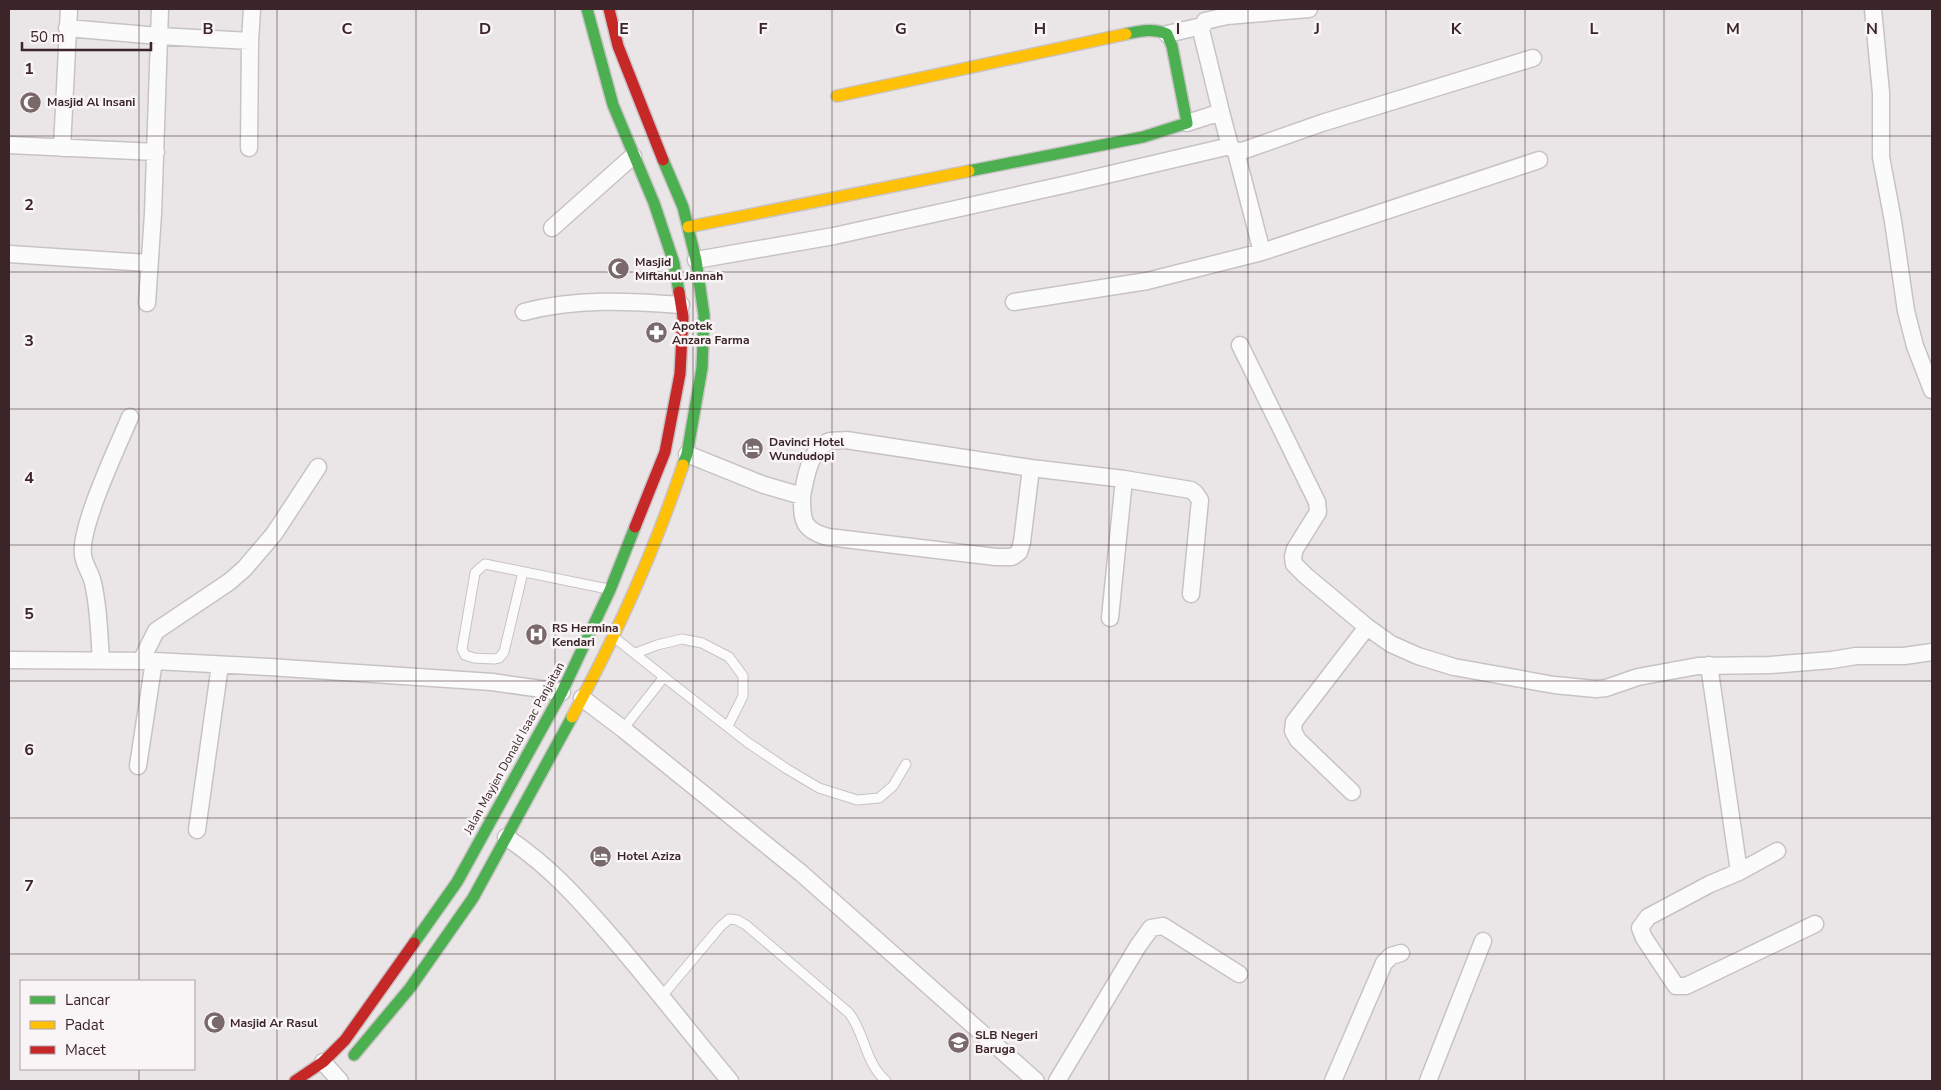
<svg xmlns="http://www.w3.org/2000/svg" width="1941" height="1090" font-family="'Nunito Sans',sans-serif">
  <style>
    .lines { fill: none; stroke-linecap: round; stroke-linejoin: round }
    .lane-casing { stroke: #c7c3c4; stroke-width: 11 }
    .street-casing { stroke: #c7c3c4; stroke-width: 19 }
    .fast-casing { stroke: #c9c3c5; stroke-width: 14 }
    .slow-casing { stroke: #c9c3c5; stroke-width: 14 }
    .jam-casing { stroke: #c9c3c5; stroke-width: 14 }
    .lane { stroke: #fcfbfc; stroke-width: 9 }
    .street { stroke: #fcfbfc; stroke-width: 16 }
    .fast { stroke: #4caf50; stroke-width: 11 }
    .slow { stroke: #ffc107; stroke-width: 11 }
    .jam { stroke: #c62828; stroke-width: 11 }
    .grid { fill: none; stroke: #3c2528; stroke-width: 1; stroke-opacity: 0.55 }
    .labels { text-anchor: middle; stroke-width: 5; stroke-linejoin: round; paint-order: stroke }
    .poi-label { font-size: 12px; font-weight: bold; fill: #3c2528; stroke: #f9f4f6; text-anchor: start }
    .street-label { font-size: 12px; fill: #3c2528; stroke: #f9f4f6 }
    .grid-label { font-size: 16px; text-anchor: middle; font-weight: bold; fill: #3c2528; stroke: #f9f4f6; stroke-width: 5; stroke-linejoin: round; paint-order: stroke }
  </style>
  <rect width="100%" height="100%" fill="#eae6e8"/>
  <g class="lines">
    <defs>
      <path id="lane" d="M523 572 504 652 499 658 494 659 474 658 465 655 462 649 475 573 480 568 485 564 608 589
        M615 638 664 677
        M636 653 657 645 682 639 702 643 729 657 743 676V696L728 726
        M623 729 664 677 747 742 787 769 819 788 857 800 879 798 893 786 906 764
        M662 996 720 927 729 919 737 920 746 925 849 1013C865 1033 865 1063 886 1081"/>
      <path id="street" d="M1873 9 1881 93V157L1893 221 1906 311 1915 346 1932 390
        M67 28 159 36 250 41
        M1167 34 1202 26
        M1221 112 1230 146 1236 152 1245 150 1322 123 1533 58
        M1187 123 1221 112 1201 30 1205 21 1227 16 1309 9
        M9 145 156 152
        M62 148 69 9
        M249 148 250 41 252 9
        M1236 152 1262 252 1539 160
        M552 228 633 156
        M9 254 148 263
        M696 260 834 236 1068 184 1230 146
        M1014 302 1147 281 1262 252
        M147 303 153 214 160 9
        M524 312C575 298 629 301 681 305
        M1240 345 1317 502 1318 512 1295 549 1293 557 1294 564 1306 576 1367 627 1391 644 1418 656 1454 667 1554 685 1596 689 1606 688 1638 677 1698 666 1770 665 1832 660 1856 656H1904L1932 652
        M687 454 764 485 802 496C806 477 809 449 830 441 835 440 841 441 846 440L1031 468 1124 479 1191 490 1195 493 1200 500 1191 594
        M802 496C802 520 802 530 828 537L996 557H1012L1019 552 1022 542 1031 468
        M1110 618 1124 479
        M9 660 154 661 269 667 492 682 562 692
        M101 660C99 634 99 608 93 583 91 573 84 565 83 555 79 527 118 446 130 417
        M141 661 156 631 229 582 244 569 274 534 318 467
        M1709 665 1739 872 1710 884 1648 917 1640 928 1644 938 1676 986H1686L1815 924
        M582 698 623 729 801 873 1036 1081
        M138 766 154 661
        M1352 792 1298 740 1293 731 1294 722 1367 627
        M197 830 220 665
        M506 837C549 866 575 895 609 934 651 982 689 1032 730 1081
        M1739 872 1777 851
        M323 1062 340 1081
        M1057 1081 1138 946 1151 928 1163 926 1239 974
        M1333 1081 1384 963 1391 956 1401 953
        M1428 1081 1483 941"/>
      <path id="fast" d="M587 9 613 105 654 203 674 263 679 292
        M663 160 683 207 696 260 704 315 702 368 687 454 683 465
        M969 171 1143 137 1187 123 1172 46 1167 34C1153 28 1141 31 1126 34
        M414 943 457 882 562 692 610 590 635 527
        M354 1055 410 988 473 898 572 717"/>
      <path id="slow" d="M837 96 1126 34
        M688 227 969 171
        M572 717C616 636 654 552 683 465"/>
      <path id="jam" d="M609 9 618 46 663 160
        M635 527 665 452 680 374 683 317 679 292
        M295 1081 323 1062 345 1040 414 943"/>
    </defs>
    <use href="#lane" class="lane-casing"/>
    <use href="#street" class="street-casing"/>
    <use href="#fast" class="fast-casing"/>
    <use href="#slow" class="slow-casing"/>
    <use href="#jam" class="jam-casing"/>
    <use href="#lane" class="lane"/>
    <use href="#street" class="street"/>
    <use href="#fast" class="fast"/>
    <use href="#slow" class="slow"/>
    <use href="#jam" class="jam"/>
  </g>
  <path class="grid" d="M139 9V981M277 9V1081M416 9V1081M555 9V1081M693 9V1081M832 9V1081M970 9V1081M1109 9V1081M1248 9V1081M1386 9V1081M1525 9V1081M1664 9V1081M1802 9V1081M9 136H1932M9 272H1932M9 409H1932M9 545H1932M9 681H1932M9 818H1932M9 954H1932M139 1069V1081"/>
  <defs>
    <symbol id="mosque-disc" viewBox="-11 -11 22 22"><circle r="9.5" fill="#79696b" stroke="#f9f4f6"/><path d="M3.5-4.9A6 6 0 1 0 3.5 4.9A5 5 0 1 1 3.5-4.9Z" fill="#fff"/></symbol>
    <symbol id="pharmacy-disc" viewBox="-11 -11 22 22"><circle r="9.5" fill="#79696b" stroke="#f9f4f6"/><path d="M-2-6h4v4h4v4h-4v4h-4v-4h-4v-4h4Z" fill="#fff"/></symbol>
    <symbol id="hotel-disc" viewBox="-11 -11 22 22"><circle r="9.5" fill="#79696b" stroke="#f9f4f6"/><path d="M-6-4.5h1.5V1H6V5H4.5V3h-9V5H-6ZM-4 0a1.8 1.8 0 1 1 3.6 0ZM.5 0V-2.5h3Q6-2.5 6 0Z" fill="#fff"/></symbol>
    <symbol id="hospital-disc" viewBox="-11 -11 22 22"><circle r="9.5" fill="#79696b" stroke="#f9f4f6"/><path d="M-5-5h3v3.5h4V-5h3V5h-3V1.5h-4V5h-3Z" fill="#fff"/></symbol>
    <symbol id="school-disc" viewBox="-11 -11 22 22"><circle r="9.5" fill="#79696b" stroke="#f9f4f6"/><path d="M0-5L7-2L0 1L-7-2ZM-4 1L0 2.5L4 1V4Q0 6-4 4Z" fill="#fff"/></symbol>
  </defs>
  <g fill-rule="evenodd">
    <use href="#mosque-disc" x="18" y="90" width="25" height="25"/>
    <use href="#mosque-disc" x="606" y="256" width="25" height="25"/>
    <use href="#pharmacy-disc" x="644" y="320" width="25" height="25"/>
    <use href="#hotel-disc" x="740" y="436" width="25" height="25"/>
    <use href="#hospital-disc" x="524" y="622" width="25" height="25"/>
    <use href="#hotel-disc" x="588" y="844" width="25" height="25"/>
    <use href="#mosque-disc" x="202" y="1010" width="25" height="25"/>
    <use href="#school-disc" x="946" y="1030" width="25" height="25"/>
  </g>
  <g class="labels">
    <g class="poi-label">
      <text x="47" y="106">Masjid Al Insani</text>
      <text x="635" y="266">Masjid<tspan x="635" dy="14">Miftahul Jannah</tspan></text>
      <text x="672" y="330">Apotek<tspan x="672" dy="14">Anzara Farma</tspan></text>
      <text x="769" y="446">Davinci Hotel<tspan x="769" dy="14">Wundudopi</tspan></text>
      <text x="552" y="632">RS Hermina<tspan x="552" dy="14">Kendari</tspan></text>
      <text x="617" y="860">Hotel Aziza</text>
      <text x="230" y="1027">Masjid Ar Rasul</text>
      <text x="975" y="1039">SLB Negeri<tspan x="975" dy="14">Baruga</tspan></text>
    </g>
    <g class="street-label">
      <text transform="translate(514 748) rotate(-61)" y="4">Jalan Mayjen Donald Isaac Panjaitan</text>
    </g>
  </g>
  <g class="grid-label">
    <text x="208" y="34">B</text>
    <text x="347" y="34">C</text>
    <text x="485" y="34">D</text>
    <text x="624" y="34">E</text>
    <text x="763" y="34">F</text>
    <text x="901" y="34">G</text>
    <text x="1040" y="34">H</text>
    <text x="1178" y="34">I</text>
    <text x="1317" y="34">J</text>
    <text x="1456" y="34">K</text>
    <text x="1594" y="34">L</text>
    <text x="1733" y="34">M</text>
    <text x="1872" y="34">N</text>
    <text x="29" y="74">1</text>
    <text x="29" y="210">2</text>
    <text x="29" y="346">3</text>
    <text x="29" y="483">4</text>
    <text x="29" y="619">5</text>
    <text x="29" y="755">6</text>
    <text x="29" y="891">7</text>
  </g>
  <rect width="1941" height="1090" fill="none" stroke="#3c2528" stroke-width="20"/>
  <rect x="20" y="980" width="175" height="90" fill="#f9f4f6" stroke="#ada1a4"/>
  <rect x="30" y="996" width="25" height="8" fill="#4caf50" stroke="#ada1a4"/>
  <text x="65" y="1005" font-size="15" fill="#3c2528">Lancar</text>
  <rect x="30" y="1021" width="25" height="8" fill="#ffc107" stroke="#ada1a4"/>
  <text x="65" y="1030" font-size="15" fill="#3c2528">Padat</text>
  <rect x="30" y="1046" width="25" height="8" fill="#c62828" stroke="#ada1a4"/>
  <text x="65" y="1055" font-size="15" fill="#3c2528">Macet</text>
  <path d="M22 42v8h129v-8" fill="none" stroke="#3c2528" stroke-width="2.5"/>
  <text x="30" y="42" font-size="15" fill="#3c2528" stroke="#f9f4f6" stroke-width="4" paint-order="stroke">50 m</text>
</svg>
